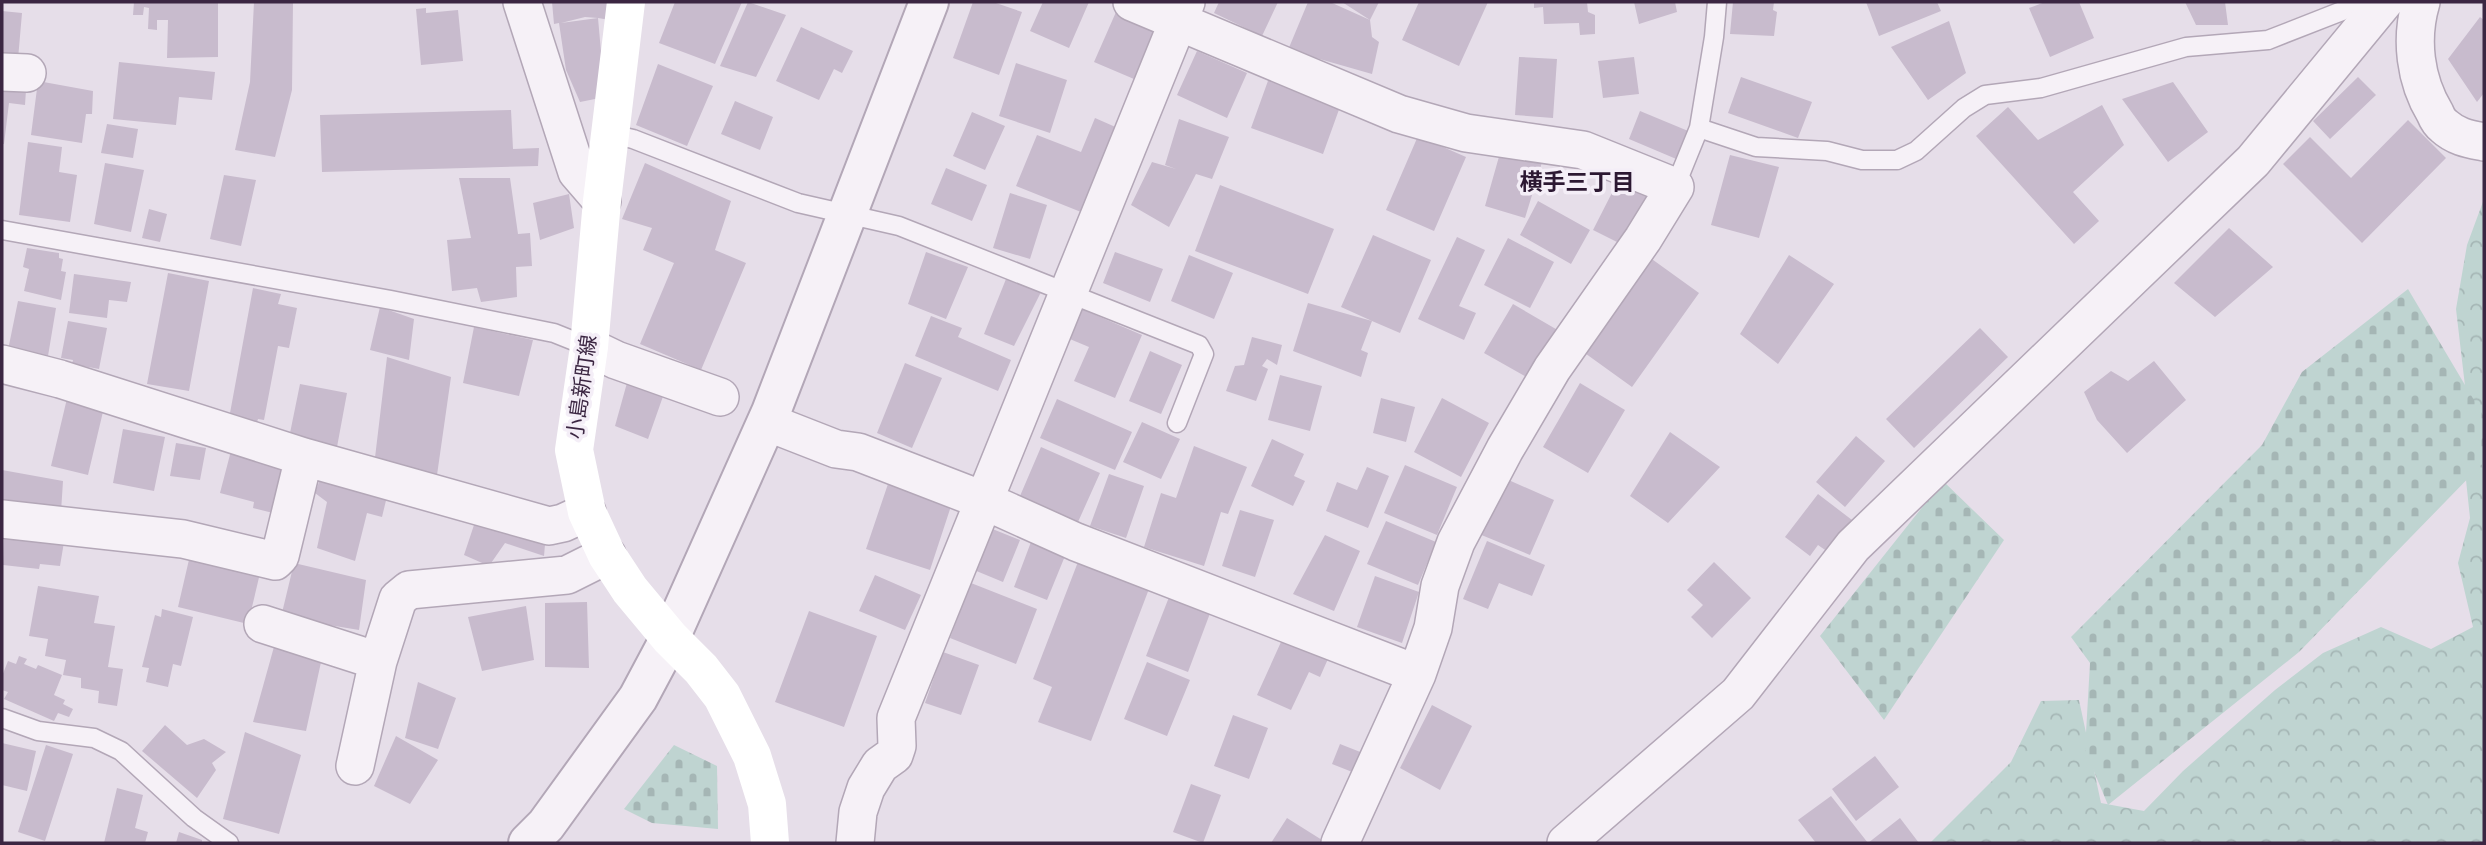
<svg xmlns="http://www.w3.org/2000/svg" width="2486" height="845" font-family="Arial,'Noto Sans JP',sans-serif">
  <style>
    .forest { fill: url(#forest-crowns) }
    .cemetery { fill: url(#cemetery-stones) }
    .building { fill: #c8bbcd; fill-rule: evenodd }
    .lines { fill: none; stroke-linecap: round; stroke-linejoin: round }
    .service-casing { stroke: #b3a7b7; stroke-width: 21 }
    .minor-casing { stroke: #b3a7b7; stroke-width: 40 }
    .tertiary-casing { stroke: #b3a7b7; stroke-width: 42 }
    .service { stroke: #f6f1f7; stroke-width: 18 }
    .minor { stroke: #f6f1f7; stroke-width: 37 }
    .tertiary { stroke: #f6f1f7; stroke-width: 38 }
    .secondary { stroke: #fff; stroke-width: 38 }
    .labels { text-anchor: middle; stroke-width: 7; stroke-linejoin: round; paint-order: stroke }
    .street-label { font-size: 21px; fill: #3b2642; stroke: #f4eef7 }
    .neighbourhood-label { font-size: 23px; font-weight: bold; fill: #2c1832; stroke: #f4eef7 }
  </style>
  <defs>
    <pattern id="forest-crowns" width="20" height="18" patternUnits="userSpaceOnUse" patternTransform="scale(1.75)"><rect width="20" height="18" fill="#bfd4d1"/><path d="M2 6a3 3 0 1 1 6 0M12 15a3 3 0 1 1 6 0" fill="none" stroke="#a5b6b5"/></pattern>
    <pattern id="cemetery-stones" width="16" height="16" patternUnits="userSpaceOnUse" patternTransform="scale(1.75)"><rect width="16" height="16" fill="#bfd4d1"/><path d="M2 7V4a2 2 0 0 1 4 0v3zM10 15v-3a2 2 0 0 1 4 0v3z" fill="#a5b6b5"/></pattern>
  </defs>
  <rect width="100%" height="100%" fill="#e6dee9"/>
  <path class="forest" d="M2484 199V843H1930L2011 762 2041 701 2079 700 2101 803 2144 811 2183 771 2275 690 2323 653 2381 627 2431 649 2473 627 2458 563 2470 518 2463 451 2465 386 2456 309 2467 245Z"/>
  <path class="cemetery" d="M2408 289 2484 417V462L2299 652 2108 805 2085 750 2090 663 2071 637 2262 445 2302 372Z
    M1943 481 2004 540 1884 720 1820 636Z
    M674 745 717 766 718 829 652 823 624 809Z"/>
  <path class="building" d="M134 2H218V57L167 58 168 20H157V30L148 29 149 8 144 7 143 15H133Z
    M254 2H293L292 90 275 157 235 150 250 82Z
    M552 2H611L610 20 598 18 605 97 580 102 566 70 559 23 554 24ZM585 17 598 18 561 23Z
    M675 2H742L715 64 659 43Z
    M748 2 786 15 756 77 720 66Z
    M973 2H993L1022 12 999 75 953 58Z
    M1043 2H1089L1069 48 1030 31Z
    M1219 2H1278L1262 36 1214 13Z
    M1308 2H1330L1370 20 1342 2H1379L1370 20 1372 37 1379 42 1372 74 1288 50Z
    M1419 2H1488L1459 66 1402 40Z
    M1534 2H1587L1588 12 1595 15V34L1580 35 1579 23 1544 24 1543 7 1534 8Z
    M1634 2H1675L1677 12 1639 24Z
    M1733 2H1774L1773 10 1777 12 1774 36 1730 34Z
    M1866 2H1937L1941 11 1879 36Z
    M2045 2H2079L2094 38 2050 57 2029 8Z
    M2185 2H2225L2228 25H2196Z
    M426 8V13L458 10 463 61 421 65 416 9Z
    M2 11 22 13 18 59 2 58Z
    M1116 12 1155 29 1134 79 1094 62Z
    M2480 17 2484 20V93L2477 102 2448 59Z
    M1949 21 1966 73 1928 100 1891 47Z
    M801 27 853 51 842 73 834 69 819 100 776 81Z
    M1197 51 1247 73 1227 118 1177 95Z
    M1519 57 1557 59 1553 118 1515 115Z
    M1634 57 1639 94 1603 98 1598 61Z
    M119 62 215 72 212 100 179 97 176 125 113 119Z
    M1016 63 1067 80 1050 133 999 116Z
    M658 64 713 86 687 146 636 125Z
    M1741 77 1812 102 1798 138 1728 113Z
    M2358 77 2376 95 2330 139 2313 121Z
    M1269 78 1341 104 1323 154 1251 128Z
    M38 81 93 91 92 114H86L82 143 31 135Z
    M2173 82 2208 132 2168 162 2122 99Z
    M2 88 26 90 25 105 9 103 4 144H2Z
    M735 101 773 117 760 150 721 134Z
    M2102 105 2124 145 2073 192 2099 221 2074 244 1976 136 2008 107 2038 140Z
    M511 110 513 149 539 148 538 166 322 172 320 115Z
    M1640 111 1693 133 1681 161 1629 139Z
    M972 112 1005 126 985 170 953 156Z
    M1095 118 1120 129 1086 214 1016 186 1037 135 1081 152Z
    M1179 119 1229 137 1212 179 1196 174 1169 227 1131 205 1152 162 1176 169 1165 165Z
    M2408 120 2446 158 2362 243 2283 164 2310 137 2351 178Z
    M107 124 138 129 133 158 101 153Z
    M1418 136 1466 157 1434 231 1386 210Z
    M28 142 62 147 59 172 77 175 70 222 19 215Z
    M1502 146 1543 159 1525 218 1485 206Z
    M1730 155 1779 167 1759 238 1711 225Z
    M105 163 144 170 131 232 94 224Z
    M645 163 731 201 715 250 746 263 701 370 640 344 674 263 643 250 652 228 622 219Z
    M946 168 987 185 972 221 931 204Z
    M224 175 256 180 241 246 210 239Z
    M459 178H510L518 234 530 233 532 266 516 267 517 297 481 302 477 288 452 291 447 240 471 238Z
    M1618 181 1650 197 1625 246 1593 230Z
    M1220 185 1334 229 1308 294 1195 251Z
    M1010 193 1047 205 1030 259 993 248Z
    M569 194 574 228 540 240 533 203Z
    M1538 201 1590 230 1571 264 1520 235Z
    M149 209 167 214 160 242 142 238Z
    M2229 228 2273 267 2215 317 2174 283Z
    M1373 235 1431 260 1400 333 1372 321 1361 350 1368 353 1361 377 1293 351 1308 303 1372 321 1341 307Z
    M1457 237 1485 250 1459 306 1476 313 1464 340 1418 319Z
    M1508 238 1554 262 1530 308 1484 285Z
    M27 248 59 253V258L63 259 61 271 66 272 61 300 24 291 29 269 23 267Z
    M926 252 968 267 946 319 908 304Z
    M1115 252 1163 269 1150 302 1103 283Z
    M1189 255 1233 273 1214 319 1171 301Z
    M1789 255 1834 284 1778 364 1740 334Z
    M1649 257 1699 293 1632 387 1582 351Z
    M168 273 209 281 189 391 147 384Z
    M74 274 131 282 127 302 109 300 107 318 69 313Z
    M1008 274 1042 290 1014 346 984 334Z
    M253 288 281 294 278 304 297 308 289 348 278 346 264 420 258 419 255 429 228 424Z
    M18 301 56 308 48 356 8 350Z
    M1513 304 1561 332 1532 380 1484 353Z
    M380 307 414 319 409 360 370 350Z
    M1077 307 1142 335 1115 398 1074 381 1089 347 1065 337Z
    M931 316 962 328 958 337 1011 360 998 391 915 356Z
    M68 321 107 328 99 369 72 364 73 360 61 358Z
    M474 327 533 340 519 396 463 383Z
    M1980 328 2008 357 1914 448 1886 419Z
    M1252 337 1282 345 1277 365 1267 359 1262 366 1268 369 1256 401 1226 391 1235 366 1244 365Z
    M1150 351 1182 365 1161 414 1129 401Z
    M387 357 451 377 437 475 374 466Z
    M2154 361 2186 400 2127 453 2097 420 2084 392 2111 371 2128 381Z
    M905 363 942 378 912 448 877 433Z
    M630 372 667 385 648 439 615 426Z
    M1280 375 1322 386 1310 431 1268 420Z
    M1580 383 1625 410 1588 473 1543 447Z
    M300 384 347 393 337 447 289 438Z
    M69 390 106 399 88 475 51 466Z
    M1381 398 1415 407 1406 442 1373 433Z
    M1442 398 1489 423 1461 477 1414 452Z
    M1057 399 1132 432 1115 470 1040 438Z
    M1142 422 1180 439 1161 479 1123 462Z
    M123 429 165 437 154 491 113 483Z
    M1670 432 1720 467 1668 523 1630 496Z
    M1856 436 1885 461 1845 507 1816 482Z
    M1272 439 1304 454 1294 476 1305 481 1293 506 1251 486Z
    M176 443 206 448 200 480 170 476Z
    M1194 446 1247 467 1228 514 1221 512 1204 566 1144 547 1161 493 1176 498Z
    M232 447 287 461 273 513 253 508 254 502 220 493Z
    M1041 447 1100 473 1078 522 1020 496Z
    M326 463 389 488 382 517 367 513 355 561 317 548 327 502 315 493Z
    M1405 465 1457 487 1437 535 1384 513Z
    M1367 467 1389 476 1368 528 1326 511 1337 482 1357 490Z
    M2 470 63 481 61 512 2 505Z
    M1109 474 1144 486 1126 538 1090 526Z
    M890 478 953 500 930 570 866 549Z
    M1504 478 1554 500 1530 555 1479 534Z
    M1818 494 1852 520 1828 552 1818 545 1810 556 1785 537Z
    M480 507 546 533 544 556 505 543 489 566 464 555Z
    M1240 510 1274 520 1255 577 1222 566Z
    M1386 521 1436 542 1418 585 1367 564Z
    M990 528 1020 540 1003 582 974 570Z
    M1325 535 1360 551 1334 611 1293 594Z
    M65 536 60 566 40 564 39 569 3 565 4 537Z
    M1487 541 1545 565 1532 596 1499 583 1488 609 1463 599Z
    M1031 542 1065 556 1047 600 1014 587Z
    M191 551 261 569 248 624 178 607Z
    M1081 554 1152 581 1091 741 1038 722 1052 687 1033 679Z
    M1714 562 1751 598 1712 638 1691 617 1703 605 1687 590Z
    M294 563 366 580 359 630 281 617Z
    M875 575 921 595 905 630 859 611Z
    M1375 576 1419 592 1402 643 1357 627Z
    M971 583 1037 609 1016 664 950 638Z
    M38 586 99 596 94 623 115 626 108 667 123 669 117 706 98 703 99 691 81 688V678L63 675 66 660 45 656 48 639 29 636Z
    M1171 592 1212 608 1188 672 1146 656Z
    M587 602 589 668 545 667V603Z
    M526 606 534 660 482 671 468 617Z
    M162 609 193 617 181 666 173 664 168 687 146 682 149 668 142 667 155 615 161 617Z
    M809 611 877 636 844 727 775 702Z
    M1286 631 1331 652 1320 677 1309 672 1291 710 1257 695Z
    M277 636 323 653 306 731 253 722Z
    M943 652 979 665 961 715 925 703Z
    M19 656 27 659 24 664 36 669 38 665 62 675 54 695 65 700 63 704 73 709 69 717 58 713 54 721 4 699 8 692 2 690V676L8 661 16 664Z
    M1147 662 1190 680 1167 736 1124 719Z
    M418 682 456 698 438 749 405 738Z
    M1432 705 1472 726 1440 790 1400 768Z
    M1233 715 1268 728 1249 779 1214 766Z
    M165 725 187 745 204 739 226 752 212 763 216 770 197 798 142 751Z
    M245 732 301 755 279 834 223 819Z
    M396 736 438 760 410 804 374 786Z
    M2 743 36 751 27 791 2 785Z
    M1340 744 1373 757 1365 777 1332 764Z
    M46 745 73 754 45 841 18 832Z
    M1875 756 1899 787 1856 821 1832 789Z
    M1191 784 1221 795 1203 843 1173 832Z
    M117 788 143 795 135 828 148 832 145 843H104Z
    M1831 796 1868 843 1900 818 1919 843H1816L1798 820Z
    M1287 818 1322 840 1320 843H1271Z
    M179 832 202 840V843H176Z"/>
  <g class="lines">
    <defs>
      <path id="service" d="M1699 128 1756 147 1827 151 1862 160H1897L1916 151 1964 108 1985 95 2041 88 2186 47 2268 40 2342 11 2353 2
        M611 134 633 139 798 203 899 226 1199 345 1204 354 1177 423
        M1675 187 1699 128 1714 37 1717 2
        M2 230 391 300 554 333 589 347
        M2 718 38 731 94 738 121 751 194 818 229 843"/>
      <path id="minor" d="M522 2 577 172 602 201
        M1132 2 1399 114 1466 133 1583 150 1675 187 1643 239 1552 369 1505 449 1456 542 1440 586 1433 628 1417 674 1340 843
        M2421 2C2410 39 2415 80 2435 113 2437 118 2440 123 2444 126 2456 137 2469 139 2484 142
        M2 72 27 73
        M589 347 616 360 720 397
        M2 364 60 379 304 457 549 526 563 523 587 512
        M767 422 836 449 858 452 985 501 1076 542 1417 674
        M2 519 183 539 275 561 280 556 304 457
        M263 624 378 661
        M355 766 378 661 398 599 409 590 567 575 607 555
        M855 843 858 812 866 788 880 765 894 755 897 746 896 718 1186 2
        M1566 843 1738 694 1853 546 2253 161 2384 2"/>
      <path id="tertiary" d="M528 843 546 825 638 698 670 638 771 412 929 2"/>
    </defs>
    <use href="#service" class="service-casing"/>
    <use href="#minor" class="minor-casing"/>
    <use href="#tertiary" class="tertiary-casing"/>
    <use href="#service" class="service"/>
    <use href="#minor" class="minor"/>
    <use href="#tertiary" class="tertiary"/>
    <path class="secondary" d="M626 2 602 201 589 347 574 450 587 512 607 555 630 590 670 638 701 669 722 696 752 756 767 804 770 843"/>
  </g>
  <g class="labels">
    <g class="street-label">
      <text transform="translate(582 387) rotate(-82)" y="7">小島新町線</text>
    </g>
    <g class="neighbourhood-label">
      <text x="1577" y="190">横手三丁目</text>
    </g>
  </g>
  <rect width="2486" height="845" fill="none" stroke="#3b2642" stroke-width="7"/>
</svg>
